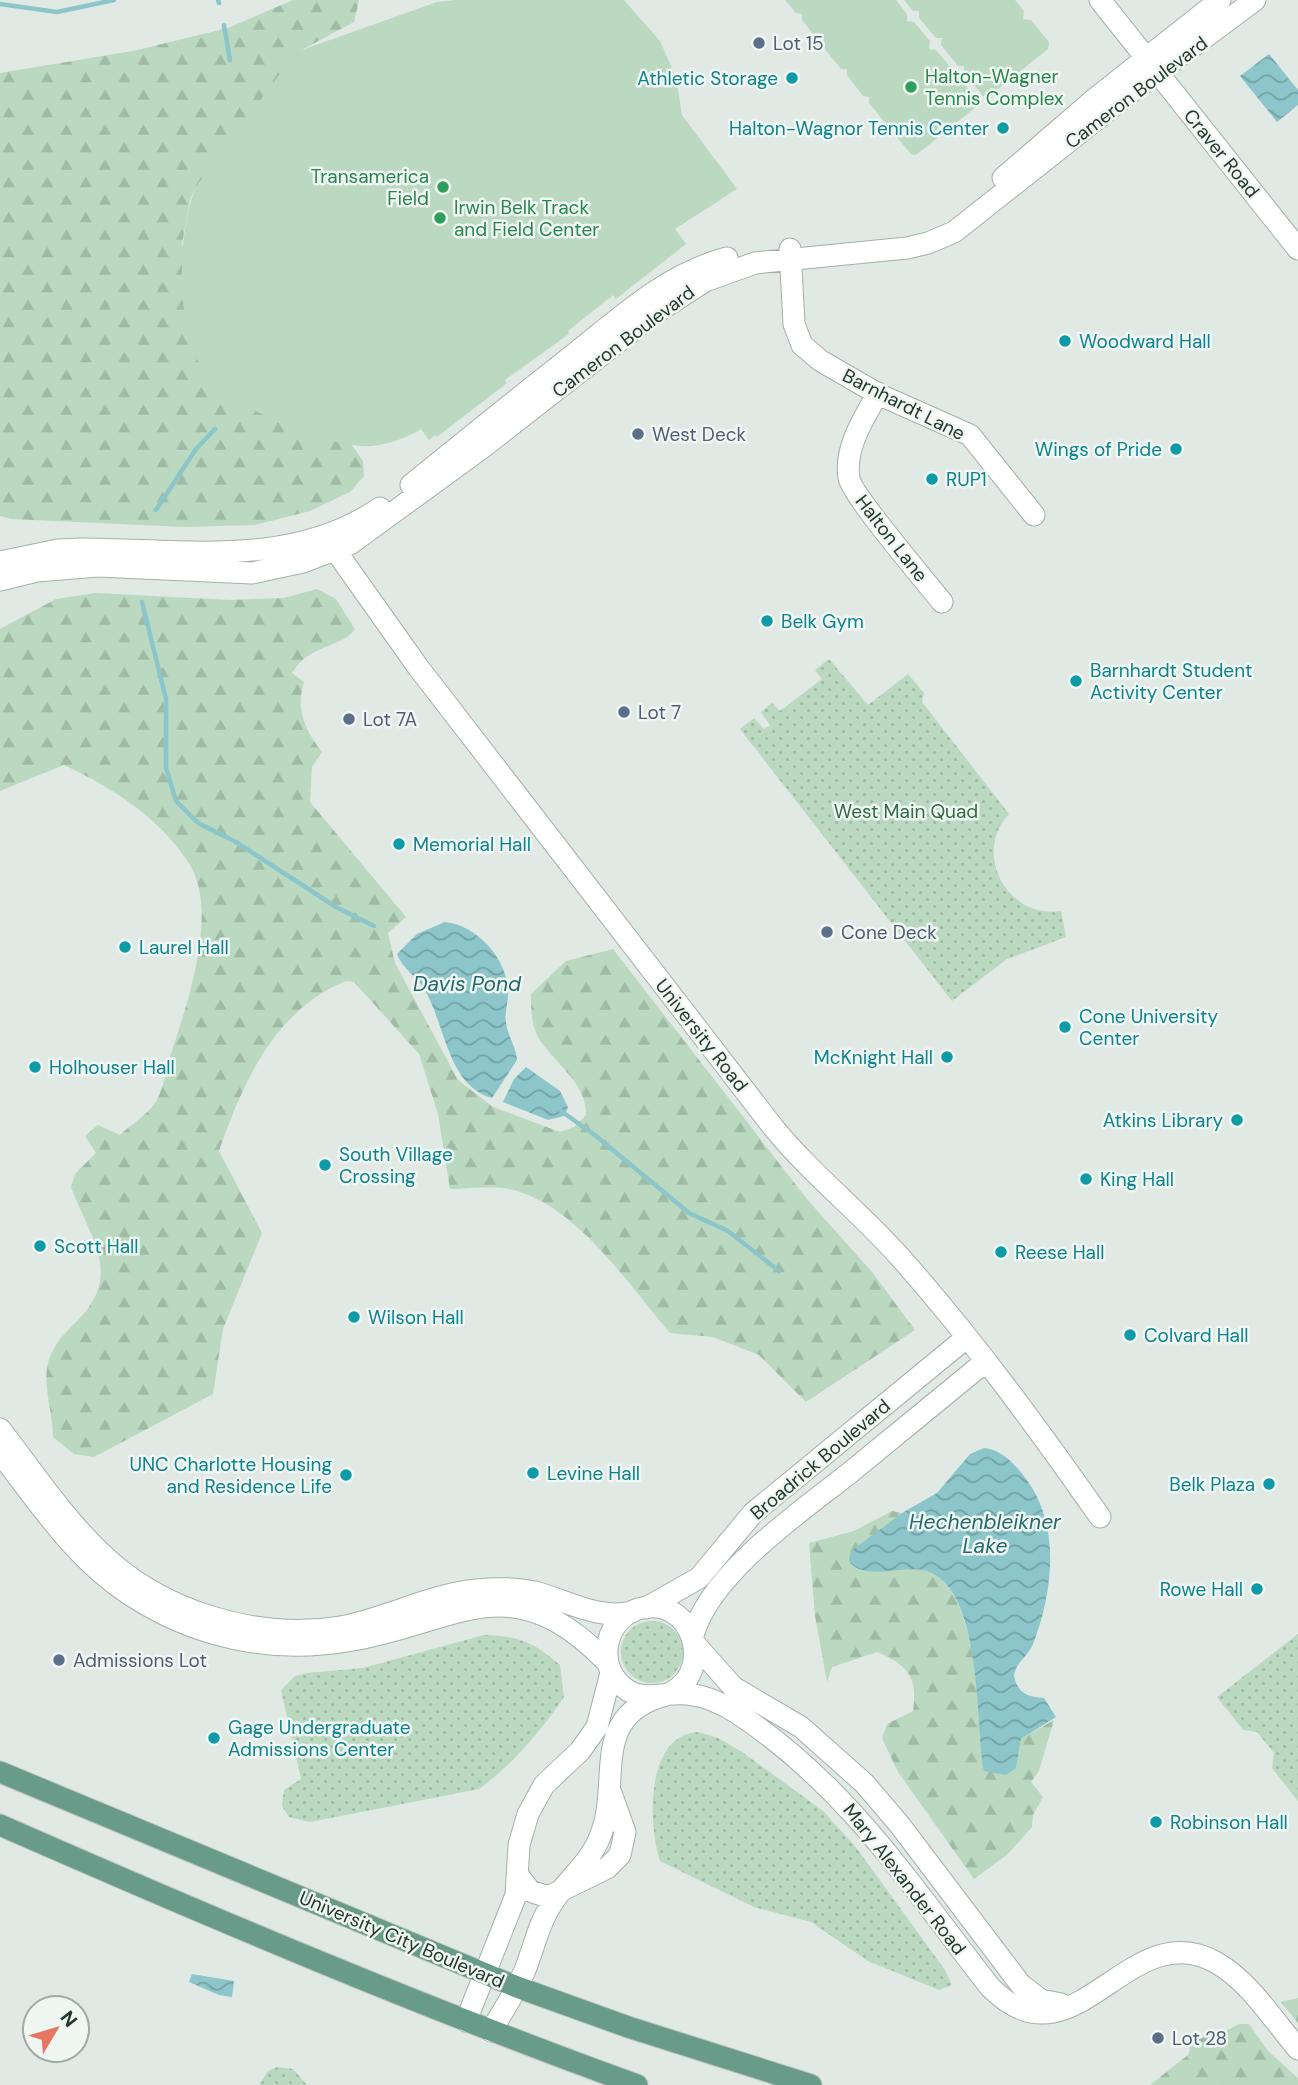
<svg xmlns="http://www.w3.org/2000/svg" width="1298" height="2085" font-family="'DM Sans',sans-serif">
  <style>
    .grass { fill: url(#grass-dots) }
    .forest { fill: url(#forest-firs) }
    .pitch { fill: #bad9c0 }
    .water { fill: url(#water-waves) }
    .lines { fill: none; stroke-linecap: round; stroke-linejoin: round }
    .stream { stroke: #8cc6ca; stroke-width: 4.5 }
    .minor-casing { stroke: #a3b0aa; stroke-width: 23 }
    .major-casing { stroke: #bdc3c1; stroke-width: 23 }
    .minor { stroke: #fff; stroke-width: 21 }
    .major { stroke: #689b89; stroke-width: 21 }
    .service-dot { fill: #5c6f8a; stroke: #f0f6f2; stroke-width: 2.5 }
    .culture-dot { fill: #0f9aa8; stroke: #f0f6f2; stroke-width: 2.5 }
    .leisure-dot { fill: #2e9e5b; stroke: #f0f6f2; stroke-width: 2.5 }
    .labels { text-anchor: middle; stroke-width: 5; stroke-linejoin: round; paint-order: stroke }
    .service-label { font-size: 19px; fill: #4e5e75; stroke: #f0f6f2; text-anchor: start }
    .leisure-label { font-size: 19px; fill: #27864d; stroke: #f0f6f2; text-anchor: start }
    .culture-label { font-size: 19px; fill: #0d838f; stroke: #f0f6f2; text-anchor: start }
    .street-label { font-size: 19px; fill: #223830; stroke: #f0f6f2 }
    .park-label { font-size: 19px; fill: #306b41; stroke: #f0f6f2 }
    .water-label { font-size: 21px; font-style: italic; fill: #22696e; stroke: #f0f6f2 }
  </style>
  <defs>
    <pattern id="grass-dots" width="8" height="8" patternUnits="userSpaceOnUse" patternTransform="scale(1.75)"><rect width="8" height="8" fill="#bad9c0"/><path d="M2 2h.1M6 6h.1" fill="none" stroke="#a0bba5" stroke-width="1.8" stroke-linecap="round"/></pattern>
    <pattern id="forest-firs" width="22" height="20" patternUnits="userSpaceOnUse" patternTransform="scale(1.75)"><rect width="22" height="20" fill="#bad9c0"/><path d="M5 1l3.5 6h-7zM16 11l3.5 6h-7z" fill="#a0bba5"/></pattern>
    <pattern id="water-waves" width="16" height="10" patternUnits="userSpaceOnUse" patternTransform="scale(1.75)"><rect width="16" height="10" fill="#8cc6ca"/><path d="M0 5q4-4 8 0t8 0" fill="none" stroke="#72a2a4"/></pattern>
  </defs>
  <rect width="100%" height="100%" fill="#e0e9e4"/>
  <path class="grass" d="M829 659 868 705 908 674 924 693 922 702 1009 814C972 853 1007 919 1061 911L1066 937 1007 959 952 1001 740 729 754 718 764 729 770 725 761 712 772 703 780 711 822 679 815 670Z
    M621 1652a31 31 0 1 1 62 0a31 31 0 1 1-62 0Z
    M1298 1634V1801L1272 1768 1274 1753 1257 1732 1243 1730 1217 1697Z
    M484 1635C519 1636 533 1642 560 1665L564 1697C541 1731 512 1765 479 1789L310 1822 289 1817 282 1806 284 1790 301 1779 281 1690 295 1676 307 1673 363 1668Z
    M698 1732 718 1738 742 1752 823 1811 855 1846 945 1970 952 1985 939 1990 868 1961 811 1922 754 1907 660 1861C648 1825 645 1735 698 1732Z
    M277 2067 293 2069 307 2085H259L268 2071Z"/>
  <path class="forest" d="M293 0H359L354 22 296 53 196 187 190 200 182 244 278 422 351 444 363 461 364 476 350 492 310 511 255 525 185 527 11 519 0 516V73L133 51 228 28Z
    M317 589 336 599 355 629C343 648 310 643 292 673L304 682C295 709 305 730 322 752L312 767 310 802 406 917 388 933 395 963 458 1080 493 1107 560 1132 574 1127 586 1115C587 1083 554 1063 538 1037 531 1024 531 1008 531 994L566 961 613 949 806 1198 872 1272 915 1330 806 1402 759 1355 713 1337 670 1333C627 1283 573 1199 504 1188 487 1186 467 1189 450 1189L438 1114 419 1054 354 982 346 981C274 1010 243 1083 219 1151L262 1233 223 1329 213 1394 94 1457 74 1454 53 1437C53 1415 44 1389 47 1367 50 1350 63 1334 75 1323 125 1275 90 1238 71 1187L75 1174 96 1153 85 1136 98 1125 120 1135C130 1125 147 1115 155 1103 163 1091 166 1071 170 1057 186 1007 221 910 188 862 159 817 111 787 64 765L0 791V629L56 599 96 593 230 600 284 598Z
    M892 1511 902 1513 850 1553C867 1558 884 1565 902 1568 913 1570 923 1568 933 1574 979 1598 979 1721 984 1767L1016 1768 1021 1739 1054 1720 1039 1771 1031 1782 1043 1797 1033 1815 1032 1827 1008 1854 974 1879 898 1772 882 1738 887 1724 913 1711C918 1677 908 1665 877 1652L832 1667 827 1682 815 1616 809 1543 854 1531Z
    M1298 1998V2023L1281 2002Z
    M1239 2024H1249L1268 2051 1298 2078V2085H1150L1188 2055 1190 2050 1186 2041 1220 2034Z"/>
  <path class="pitch" d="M455 0H624L660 41 676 77 682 115 737 189 675 229 686 244 616 299 613 295 568 331 569 334 505 380 507 383 437 437 435 435 429 440 421 429C406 439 378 448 360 446 316 442 222 405 200 365 176 322 177 231 196 187L296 52 437 2Z
    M785 0H896L907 14V21L914 22 930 41 929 49 936 50 952 69 951 77H959L977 100 976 107 916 155 911 154 891 130 892 125 886 124 869 103V97L863 96 847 75V69H841L824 48 825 42 818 40 802 20V14L796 13Z
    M904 0H1015L1024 11 1023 19 1031 20 1049 42 1048 49 988 97 983 96 964 72V66H958L941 45 942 38H936L919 18V11H913Z"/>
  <path class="water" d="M1269 54 1298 90V105L1277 122 1240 76Z
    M445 922C477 925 507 959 508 990 509 1002 504 1011 506 1023 508 1036 516 1047 517 1060L492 1098C447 1086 445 1022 424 989 416 976 402 968 397 954L417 934Z
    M526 1067 560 1091 568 1107 564 1116 548 1120 503 1102 514 1079Z
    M984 1448C1001 1449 1017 1466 1026 1479 1061 1525 1053 1593 1033 1644 1028 1657 1017 1660 1014 1675 1017 1694 1028 1697 1044 1698L1056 1717 1021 1739 1016 1768 1006 1775 984 1771C974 1722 986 1564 909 1569 892 1570 860 1578 849 1561L850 1553 855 1548 902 1513 937 1493 970 1454Z
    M192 1974 234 1981 232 1997 219 1995 189 1982Z"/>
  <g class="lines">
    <path class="stream" d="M218 0 219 3
      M0 4 57 12 114 0
      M224 25 230 60
      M156 510 196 449 215 429
      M142 602 166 699V768L176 801 198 823 236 842 336 907 374 926
      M561 1111 596 1136 689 1213 728 1231 779 1271"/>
    <defs>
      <path id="minor" d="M1100 0 1298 249
        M1003 178 1097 97 1220 0
        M790 249 794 324 802 345 821 361 880 395 970 435 1034 515
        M878 393C864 418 844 448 849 478 851 494 927 583 942 602
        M411 485C466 440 522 395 578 351 624 314 669 273 727 258
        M328 540 418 667 773 1127C812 1175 858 1210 899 1256 972 1338 1037 1427 1100 1517
        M0 562 58 550 81 549C182 549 291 569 380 508
        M0 580 37 571 98 566 252 573 303 562 350 544 482 448 654 314 705 281 755 263 907 248 928 243 954 232 1130 93 1255 0
        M0 1429C32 1470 62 1516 100 1552 160 1611 257 1641 340 1627 386 1619 430 1594 477 1590 496 1588 517 1588 535 1592 568 1601 598 1620 632 1612
        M0 1453C39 1503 75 1559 129 1594 194 1637 271 1654 347 1641 458 1623 509 1562 607 1662
        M646 1608 699 1578 753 1513 966 1338
        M693 1635C711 1572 802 1511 852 1471 896 1435 941 1398 985 1362
        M695 1644 733 1687 801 1727 864 1783 899 1824 1021 1985 1041 2000 1061 2004
        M663 1696C719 1678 694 1592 638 1609 607 1619 597 1659 618 1682 639 1706 662 1691 688 1694 705 1696 722 1703 737 1713 847 1785 911 1886 990 1987 1075 2074 1128 1911 1217 1963 1250 1982 1274 2021 1298 2049
        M518 1875 530 1891 548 1897 607 1868 620 1855 625 1832 611 1793
        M466 2021 516 1895 519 1845 528 1814 544 1785 580 1751 597 1727 611 1673
        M491 2031C503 2011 516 1991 525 1970 534 1948 538 1925 551 1905 569 1875 593 1864 604 1825 618 1777 594 1718 659 1697"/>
      <path id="major" d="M0 1772 517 1987 628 2027 811 2085
        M0 1825C210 1917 421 2007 637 2085"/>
    </defs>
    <use href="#minor" class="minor-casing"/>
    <use href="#major" class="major-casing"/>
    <use href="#minor" class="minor"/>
    <use href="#major" class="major"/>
  </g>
  <g class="service-dot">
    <circle cx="759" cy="43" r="7"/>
    <circle cx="638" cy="434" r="7"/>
    <circle cx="624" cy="712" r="7"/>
    <circle cx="349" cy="719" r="7"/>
    <circle cx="827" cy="932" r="7"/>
    <circle cx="59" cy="1660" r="7"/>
    <circle cx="1158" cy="2038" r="7"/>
  </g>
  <g class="culture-dot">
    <circle cx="792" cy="78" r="7"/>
    <circle cx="1003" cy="128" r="7"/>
    <circle cx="1065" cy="341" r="7"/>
    <circle cx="1176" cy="449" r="7"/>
    <circle cx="932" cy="479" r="7"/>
    <circle cx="767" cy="621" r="7"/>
    <circle cx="1076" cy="681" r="7"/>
    <circle cx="399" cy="844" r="7"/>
    <circle cx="125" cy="947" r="7"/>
    <circle cx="1065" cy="1027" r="7"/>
    <circle cx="947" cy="1057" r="7"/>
    <circle cx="35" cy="1067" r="7"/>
    <circle cx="1237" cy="1120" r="7"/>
    <circle cx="325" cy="1165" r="7"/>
    <circle cx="1086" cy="1179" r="7"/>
    <circle cx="40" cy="1246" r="7"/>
    <circle cx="1001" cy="1252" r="7"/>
    <circle cx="354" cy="1317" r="7"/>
    <circle cx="1130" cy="1335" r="7"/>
    <circle cx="533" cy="1473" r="7"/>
    <circle cx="346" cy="1475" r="7"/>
    <circle cx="1269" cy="1484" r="7"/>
    <circle cx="1257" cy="1589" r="7"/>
    <circle cx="214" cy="1738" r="7"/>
    <circle cx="1156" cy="1822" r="7"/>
  </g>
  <g class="leisure-dot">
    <circle cx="911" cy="87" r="7"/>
    <circle cx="443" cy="187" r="7"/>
    <circle cx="440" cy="218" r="7"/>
  </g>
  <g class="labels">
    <g class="service-label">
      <text x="773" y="50">Lot 15</text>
      <text x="652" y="441">West Deck</text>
      <text x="638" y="719">Lot 7</text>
      <text x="363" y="726">Lot 7A</text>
      <text x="841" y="939">Cone Deck</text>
      <text x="73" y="1667">Admissions Lot</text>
      <text x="1172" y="2045">Lot 28</text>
    </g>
    <g class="leisure-label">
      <text x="925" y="83">Halton-Wagner<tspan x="925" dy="22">Tennis Complex</tspan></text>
      <text x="429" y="183" text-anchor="end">Transamerica<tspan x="429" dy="22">Field</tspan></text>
      <text x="454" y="214">Irwin Belk Track<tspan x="454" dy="22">and Field Center</tspan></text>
    </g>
    <g class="culture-label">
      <text x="778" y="85" text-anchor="end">Athletic Storage</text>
      <text x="989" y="135" text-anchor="end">Halton-Wagnor Tennis Center</text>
      <text x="1079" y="348">Woodward Hall</text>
      <text x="1162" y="456" text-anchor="end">Wings of Pride</text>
      <text x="946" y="486">RUP1</text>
      <text x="781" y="628">Belk Gym</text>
      <text x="1090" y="677">Barnhardt Student<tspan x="1090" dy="22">Activity Center</tspan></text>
      <text x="413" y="851">Memorial Hall</text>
      <text x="139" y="954">Laurel Hall</text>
      <text x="1079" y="1023">Cone University<tspan x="1079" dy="22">Center</tspan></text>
      <text x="933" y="1064" text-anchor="end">McKnight Hall</text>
      <text x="49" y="1074">Holhouser Hall</text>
      <text x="1223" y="1127" text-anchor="end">Atkins Library</text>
      <text x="339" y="1161">South Village<tspan x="339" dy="22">Crossing</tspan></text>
      <text x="1100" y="1186">King Hall</text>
      <text x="54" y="1253">Scott Hall</text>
      <text x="1015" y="1259">Reese Hall</text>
      <text x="368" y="1324">Wilson Hall</text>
      <text x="1144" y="1342">Colvard Hall</text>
      <text x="332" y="1471" text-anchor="end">UNC Charlotte Housing<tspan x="332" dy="22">and Residence Life</tspan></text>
      <text x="547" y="1480">Levine Hall</text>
      <text x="1255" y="1491" text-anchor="end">Belk Plaza</text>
      <text x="1243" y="1596" text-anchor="end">Rowe Hall</text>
      <text x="228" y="1734">Gage Undergraduate<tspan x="228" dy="22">Admissions Center</tspan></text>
      <text x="1170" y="1829">Robinson Hall</text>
    </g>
    <g class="street-label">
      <text transform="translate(1136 92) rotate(-37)" y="7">Cameron Boulevard</text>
      <text transform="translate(1222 153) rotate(51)" y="7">Craver Road</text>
      <text transform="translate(623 341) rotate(-37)" y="7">Cameron Boulevard</text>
      <text transform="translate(904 404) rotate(27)" y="7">Barnhardt Lane</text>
      <text transform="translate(892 538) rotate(52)" y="7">Halton Lane</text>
      <text transform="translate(702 1035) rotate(52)" y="7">University Road</text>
      <text transform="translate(820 1459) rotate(-40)" y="7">Broadrick Boulevard</text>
      <text transform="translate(905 1879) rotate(52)" y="7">Mary Alexander Road</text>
      <text transform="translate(402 1939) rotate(23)" y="7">University City Boulevard</text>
    </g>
    <g class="park-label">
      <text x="906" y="818">West Main Quad</text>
    </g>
    <g class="water-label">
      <text x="467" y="991">Davis Pond</text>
      <text x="985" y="1529">Hechenbleikner<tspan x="985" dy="24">Lake</tspan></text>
    </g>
  </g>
  <g transform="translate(56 2029) rotate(52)"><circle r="33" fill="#f0f6f2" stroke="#9eaaa4" stroke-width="2"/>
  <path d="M0-5L12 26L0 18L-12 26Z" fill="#e67661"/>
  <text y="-10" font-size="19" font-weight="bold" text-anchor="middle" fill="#223830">N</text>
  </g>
</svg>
